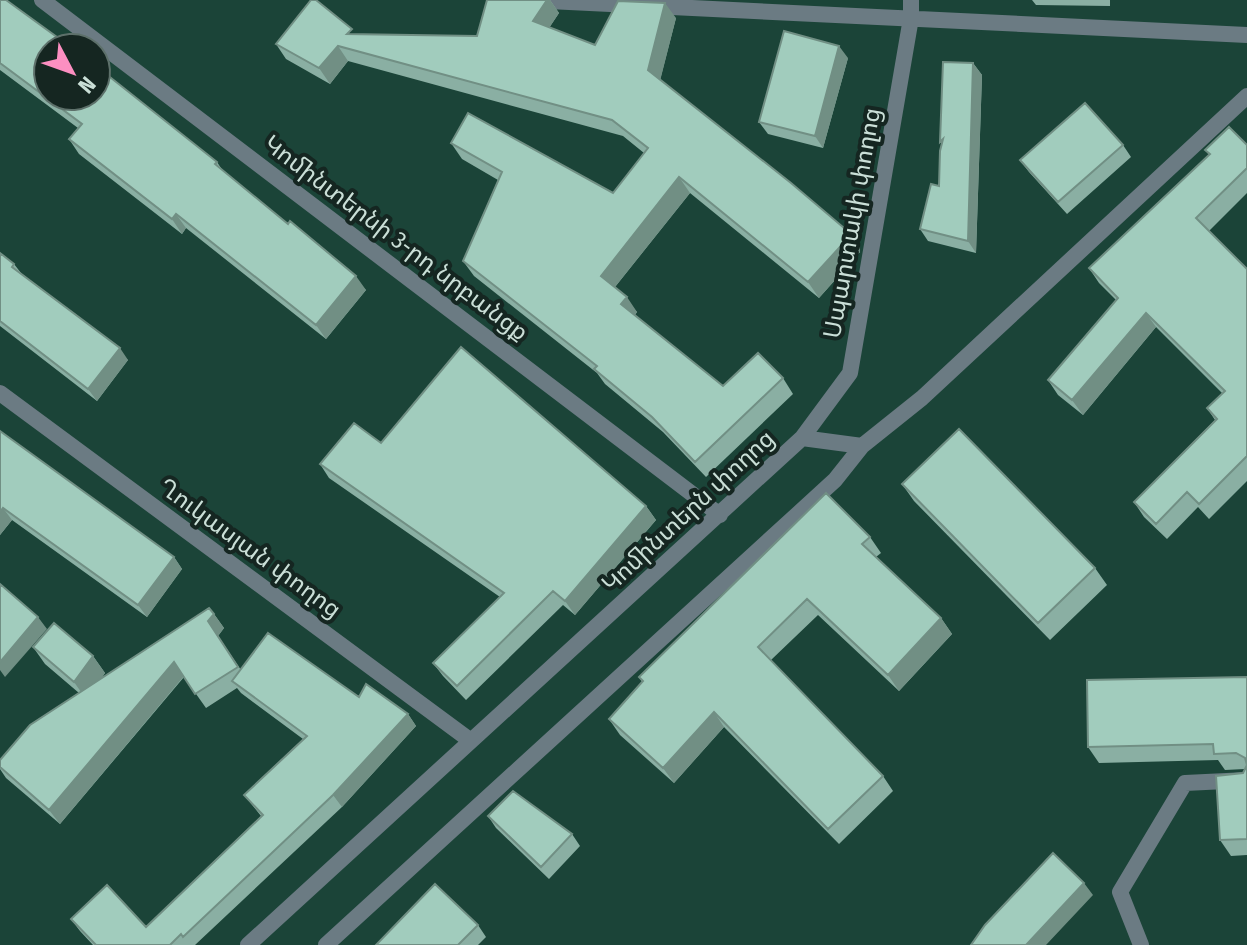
<svg xmlns="http://www.w3.org/2000/svg" width="1247" height="945" font-family="'Fira Sans Condensed','Noto Sans Armenian',sans-serif">
  <style>
    .lines { fill: none; stroke-linecap: round; stroke-linejoin: round }
    .street { stroke: #6b7b83; stroke-width: 16 }
    .wall { fill: #8aafa3 }
    .shaded-wall { fill: #718f84 }
    .building { fill: #a1ccbd; stroke: #718f84; stroke-width: 2 }
    .labels { text-anchor: middle; stroke-width: 8; stroke-linejoin: round; paint-order: stroke }
    .street-label { font-size: 24px; fill: #cadfd7; stroke: #152621 }
  </style>
  <rect width="100%" height="100%" fill="#1b4438"/>
  <g class="lines">
    <path class="street" d="M42 0 720 515
      M528 0 1247 35
      M0 393 471 741
      M802 438 850 373 911 18V0
      M248 945 802 438 862 446 922 398 1247 96
      M326 945 835 480 862 446
      M1141 945 1120 892 1185 783 1247 780"/>
  </g>
  <path class="wall" d="M0 0 217 162 223 171 366 290 326 339 186 228 182 234 79 154 69 139 78 128 0 70Z
    M487 0H550L559 13 549 28 595 45 676 18 660 80 850 233 860 248V252L819 298 690 193 615 287 637 312 635 315 723 386 783 378 793 394 706 477 663 432 605 384 597 373 474 276 463 261 498 180 462 159 451 143 613 193 644 153 623 136 348 61 330 84 286 59 276 44 355 34 477 36Z
    M1032 0H1110V6L1036 5Z
    M848 58 823 148 768 134 759 122Z
    M973 63 982 75 976 253 928 241 920 229 939 186Z
    M1123 145 1131 157 1067 214 1029 172 1020 160Z
    M1247 145V193L1209 231 1247 269V481L1209 519 1198 507 1167 539 1144 517 1134 502 1215 420 1207 408 1222 393 1156 327 1083 415 1058 395 1048 380 1116 300 1099 283 1089 268 1209 155 1205 150Z
    M0 253 14 264 21 273 128 360 97 401 0 326Z
    M0 431 174 557 182 569 147 617 12 520 0 535Z
    M381 443 646 506 656 520 575 615 563 605 466 700 443 676 433 663 500 597 329 478 320 464Z
    M902 484 1095 568 1107 585 1050 640 914 501Z
    M870 537 881 553 876 557 941 618 952 634 899 691 818 615 771 660 883 776 893 791 839 844 724 727 674 783 620 735 609 719 642 682 639 677Z
    M214 614 224 628 218 636 241 670 359 697 408 714 416 726 342 807 195 945H93L80 931 71 919 146 927 261 816 244 795 303 739 241 693 237 688 206 708 184 677 60 824 6 778 0 769V760L79 693 45 664 33 647 93 656 105 673 101 679Z
    M1247 677V855L1231 856 1220 840 1245 769 1225 770 1218 760 1099 763 1088 747Z
    M488 816 572 834 580 846 549 879 496 828Z
    M478 925 486 937 478 945H376Z"/>
  <path class="shaded-wall" d="M547 0H550L559 13 543 37 533 21Z
    M665 3 676 18 659 85 648 70Z
    M338 46 348 61 330 84 319 68Z
    M839 46 848 58 823 148 815 136Z
    M973 63 982 75 976 253 968 241Z
    M679 177 690 193 611 292 601 276Z
    M176 214 186 228 182 234 172 219Z
    M850 233 860 248V252L819 298 808 282Z
    M356 276 366 290 326 339 316 325Z
    M627 297 637 312 632 319 621 304Z
    M1146 313 1156 327 1083 415 1072 400Z
    M120 348 128 360 97 401 88 389Z
    M646 506 656 520 575 615 565 601Z
    M3 508 12 520 0 535V512Z
    M174 557 182 569 147 617 138 605Z
    M214 614 224 628 218 636 248 681 208 621Z
    M38 617 47 629 5 677 0 670V662Z
    M941 618 952 634 899 691 888 675Z
    M93 656 105 673 86 699 74 682Z
    M174 662 184 676 60 824 49 810Z
    M714 712 724 727 674 783 663 768Z
    M408 714 416 726 342 807 333 795Z
    M1084 883 1093 895 1046 945H1028L1027 944Z"/>
  <path class="building" d="M0 0H6L72 48H48V96H96V66L217 162 215 164 288 224 290 221 356 276 316 325 176 214 172 219 69 139 82 124 0 63Z
    M311 0H316L352 29 347 34 477 36 487 0H547L533 21 595 45 618 1 665 3 648 70 791 183 850 233 849 237 808 282 679 177 601 276 627 297 621 304 723 386 758 353 783 378 695 462 652 417 594 369 597 366 463 261 502 172 451 143 468 113 613 193 648 148 612 120 338 46 319 68 276 44Z
    M784 31 839 46 815 136 759 122Z
    M943 62 973 63 968 241 920 229 931 184 939 186 940 151 943 139 940 142Z
    M1085 103 1123 145 1058 202 1020 160Z
    M1229 127 1247 145V168L1196 218 1247 269V456L1199 504 1187 492 1156 524 1134 502 1217 419 1207 408 1225 391 1146 313 1072 400 1048 380 1118 298 1089 268 1210 154 1205 150Z
    M0 253 14 264 12 267 120 348 88 389 0 321Z
    M461 347 646 506 565 601 553 591 457 686 433 663 504 593 320 464 354 423 381 443Z
    M959 429 1095 568 1038 623 902 484Z
    M0 431 174 557 138 605 3 508 0 512Z
    M826 493 870 537 862 544 941 618 888 675 807 599 758 647 883 776 828 829 714 712 663 768 609 719 643 681 639 677Z
    M0 584 38 617 0 662Z
    M209 608 214 614 208 621 238 667 195 694 174 662 49 810 0 767V760L30 725Z
    M54 623 93 656 74 682 33 647Z
    M268 633 359 697 366 684 408 714 333 795 183 937 181 934 170 945H96L71 919 107 885 146 927 263 815 244 795 307 736 232 681Z
    M1247 677V839L1220 840 1216 776 1243 773 1247 765 1245 758 1236 753 1214 754 1213 744 1088 747 1087 680Z
    M513 791 572 834 541 867 488 816Z
    M1053 853 1084 883 1027 944 1029 945H971L985 925Z
    M435 884 478 925 458 945H376Z"/>
  <g class="labels">
    <g class="street-label">
      <text transform="translate(852 223) rotate(-80)" y="8">Սպարտակի փողոց</text>
      <text transform="translate(396 238) rotate(37)" y="8">Կոմինտերնի 3-րդ նրբանցք</text>
      <text transform="translate(688 511) rotate(-43)" y="8">Կոմինտերն փողոց</text>
      <text transform="translate(250 548) rotate(36)" y="8">Ղուկասյան փողոց</text>
    </g>
  </g>
  <g transform="translate(72 72) rotate(131)"><circle r="38" fill="#152621" stroke="#5d706a" stroke-width="2"/>
  <path d="M0-6L14 30L0 20L-14 30Z" fill="#fc8fc1"/>
  <text y="-12" font-size="22" font-weight="bold" text-anchor="middle" fill="#cadfd7">N</text>
  </g>
</svg>
